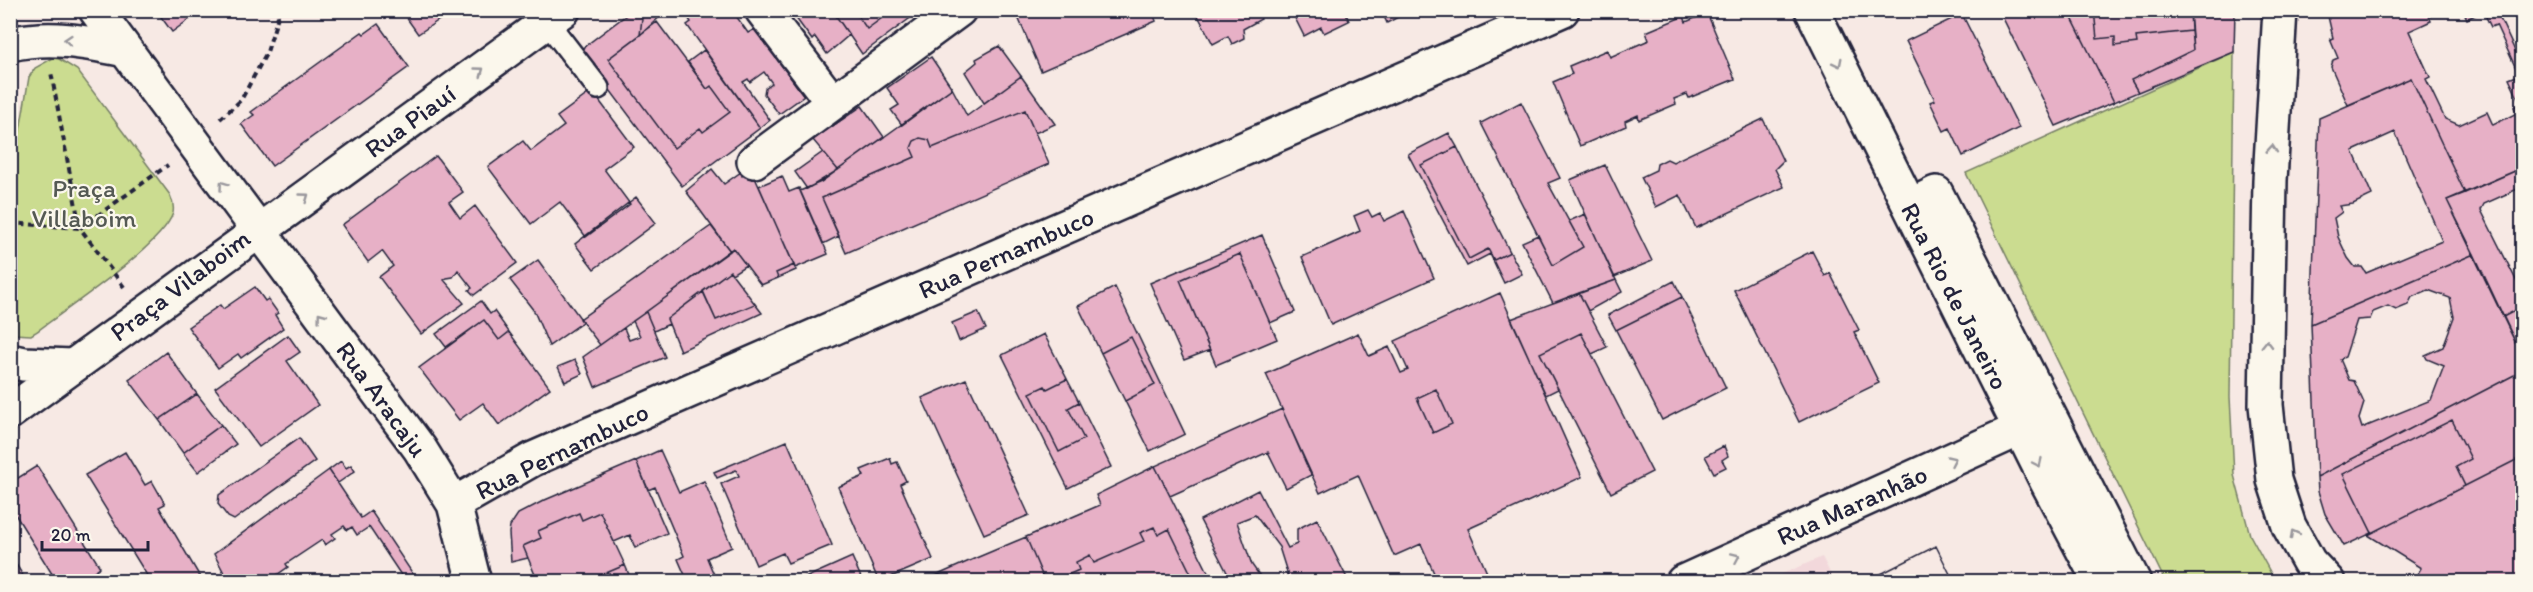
<svg xmlns="http://www.w3.org/2000/svg" width="2533" height="592" font-family="Itim,sans-serif">
  <style>
    .built { fill: #f2d8db }
    .green { fill: #cbdc90; stroke: #767f66; stroke-width: 1.5 }
    .building { fill: #e7b0c6; stroke: #22223b; stroke-width: 1.5; fill-rule: evenodd }
    .lines { fill: none; stroke-linecap: round; stroke-linejoin: round }
    .lane-casing { stroke: #22223b; stroke-width: 26 }
    .street-casing { stroke: #22223b; stroke-width: 38 }
    .path { stroke: #22223b; stroke-width: 4; stroke-dasharray: 6 4.5; stroke-linecap: butt }
    .lane { stroke: #fbf7ec; stroke-width: 21 }
    .street { stroke: #fbf7ec; stroke-width: 33 }
    .oneway { stroke: #99979c }
    .labels { text-anchor: middle; stroke-width: 4.5; stroke-linejoin: round; paint-order: stroke }
    .street-label { font-size: 26px; fill: #22223b; stroke: #fbf7ec }
    .park-label { font-size: 26px; fill: #555a54; stroke: #fbf7ec }
  </style>
  <rect width="100%" height="100%" fill="#f7e9e4"/>
  <filter id="ink" filterUnits="userSpaceOnUse"><feTurbulence type="fractalNoise" baseFrequency=".0167" numOctaves="2"/><feDisplacementMap in="SourceGraphic" scale="12" xChannelSelector="R" yChannelSelector="G"/><feConvolveMatrix kernelMatrix="1 2 1 2 8 2 1 2 1" color-interpolation-filters="sRGB"/></filter>
  <g filter="url(#ink)">
    <path class="built" d="M1822 557 1834 581H1766Z"/>
    <path class="green" d="M2234 52 2230 397 2234 475 2250 535 2275 581H2165L1966 173Z
      M53 58 59 59 77 70 170 195C173 201 174 207 173 213 163 245 66 309 36 332L31 335 13 334 10 333 11 183 29 77 35 68Z"/>
    <path class="building" d="M156 10H202L172 32Z
      M401 10H454L418 34Z
      M633 10H643L640 35 608 59 674 148 700 128 703 132 730 112 711 86 707 89 688 62 704 50 760 128 682 186 580 50Z
      M643 10H667L640 35Z
      M686 10H732L748 33 755 29 804 96 779 114 764 94 765 88 772 83 764 72 750 82 748 79 743 82 770 120 760 128 687 25 691 22 684 12Z
      M790 10H832L849 35 827 54 815 37 812 40Z
      M832 10H854L867 29 893 10H921L862 54Z
      M854 10H893L867 29Z
      M1015 10H1152L1156 21 1041 71Z
      M1195 10H1256L1261 19 1243 29 1244 38 1232 44 1228 36 1213 44Z
      M1291 10H1344L1349 21 1324 33 1321 27 1304 36Z
      M1381 10H1411L1387 23Z
      M1999 10H2068L2114 102 2056 126Z
      M2068 10H2094L2097 39 2115 37V46L2137 43 2136 37 2191 31 2193 50 2131 80 2138 92 2114 102Z
      M2094 10H2190L2191 31 2136 37 2137 43 2115 46V37L2097 39Z
      M2190 10H2235L2234 52 2138 92 2131 80 2193 50Z
      M2331 10H2496L2522 66V168L2465 193 2411 78 2348 105 2331 67 2333 60 2338 58 2330 39 2333 38 2327 12Z
      M2427 10H2463L2467 19 2483 11 2491 27 2496 25 2519 75 2509 79 2521 104 2514 107 2517 113 2493 125 2487 112 2459 125 2445 119 2426 79 2430 77 2409 31 2431 21Z
      M1707 13 1735 79 1689 98 1687 94 1674 99 1676 104 1639 120 1638 115 1625 121 1626 126 1580 146 1553 82 1572 74 1569 66 1607 50 1610 57 1649 40 1646 32 1684 16 1686 22Z
      M1962 14 2019 128 1963 156 1950 128 1944 131 1930 102 1935 100 1906 41Z
      M657 22 707 89 711 86 730 112 703 132 700 128 674 148 608 59Z
      M378 24 409 67 272 166 241 124 254 115 251 112 362 32 364 34Z
      M999 46 1021 76 984 103 965 72 977 62 976 59Z
      M931 57 952 88 902 125 891 110 899 105 887 88Z
      M1021 76 1055 124 1035 133 1025 110 932 148 929 140 920 138 914 141 911 148 915 157 822 198 839 236 823 244 800 191 821 182 952 88 967 116Z
      M2411 78 2465 193 2447 200 2474 254 2311 324 2319 118Z
      M592 91 634 147 604 169 630 204 586 237 560 202 531 224 488 167 523 141 531 151 564 126 557 117Z
      M1521 102 1560 178 1548 183 1583 247 1553 265 1481 123Z
      M862 106 884 137 838 170 813 140Z
      M1025 110 1049 164 846 253 822 198 915 157 911 148 914 141 920 138 929 140 932 148Z
      M1763 119 1783 161 1775 169 1784 187 1696 228 1680 195 1656 207 1641 177 1656 170 1657 164 1667 159 1673 162Z
      M2395 132 2442 241 2366 273 2362 267H2355L2348 258 2338 237 2334 218 2342 212 2339 206 2353 204 2372 195 2353 151Z
      M1449 133 1457 147 1421 165 1469 259 1488 249 1494 260 1510 252 1522 274 1504 283 1490 254 1467 266 1408 154Z
      M1457 147 1510 252 1494 260 1488 249 1469 259 1421 165Z
      M823 152 838 170 807 189 795 172Z
      M436 156 463 192 449 202 460 218 475 206 517 263 474 295 469 290 472 288 458 270 453 277 447 278 444 280 464 303 421 334 379 277 393 266 382 251 368 262 342 225Z
      M1605 165 1652 261 1614 277 1570 180Z
      M2522 168V307L2503 317 2447 200Z
      M712 169 724 184 741 172 742 176 752 171 794 265 776 273 778 278 761 285 733 248 730 251 686 191Z
      M782 176 789 192 799 188 828 254 795 268 759 186Z
      M2522 187V288L2521 290 2481 210 2484 204Z
      M636 197 656 223 594 269 575 244Z
      M1368 210 1372 217 1380 213 1384 221 1404 211 1434 278 1331 325 1302 257 1360 231 1354 216Z
      M1585 214 1616 280 1553 303 1522 242 1538 235 1553 265 1583 247 1569 221Z
      M711 226 730 251 600 345 580 319Z
      M1262 235 1295 312 1270 323 1240 254 1180 280 1210 350 1184 360 1150 283Z
      M733 248 746 265 732 274 730 271 667 319 669 324 654 331 646 312Z
      M1812 251 1825 276 1830 273 1859 330 1854 332 1879 383 1799 422 1734 290Z
      M1240 254 1277 339 1216 365 1180 280Z
      M2474 254 2522 356V371L2317 477 2311 324Z
      M538 260 583 322 549 346 534 311 510 280Z
      M794 265 796 270 778 278 776 273Z
      M730 271 755 304 716 320 703 291Z
      M1616 280 1622 292 1588 311 1579 293Z
      M1674 281 1682 297 1616 330 1608 315Z
      M255 287 265 301 268 299 278 313 275 315 283 328 241 358 238 354 218 368 188 327 220 305 223 309Z
      M1115 287 1185 434 1150 451 1125 401 1155 385 1131 337 1101 353 1078 306Z
      M2428 290 2450 298 2454 317 2443 347 2425 355 2427 359 2444 366 2431 400 2362 428 2359 419 2364 403 2354 381 2349 380 2340 359 2345 357 2357 320 2370 319 2373 312 2388 306 2396 310 2408 305 2412 297Z
      M703 292 716 320 755 304 762 313 680 351 667 319Z
      M1500 293 1582 477 1468 529 1491 582H1438L1421 544 1394 556 1358 475 1320 493 1266 374 1358 333 1369 356 1389 347 1401 373 1408 370 1395 341ZM1436 389 1452 424 1433 433 1417 398Z
      M1579 293 1607 347 1592 354 1581 333 1540 353 1558 389 1546 395 1511 319Z
      M1682 297 1726 388 1662 420 1616 330Z
      M481 301 490 314 494 311 509 332 499 340 484 320 446 347 436 334Z
      M2522 307V356L2503 317Z
      M646 312 665 357 595 387 583 357 624 328 629 340 640 336 633 321Z
      M978 312 986 329 959 341 952 323Z
      M484 320 499 340 509 332 550 388 499 425 483 403 459 420 419 368Z
      M1581 333 1652 472 1611 493 1540 353Z
      M1044 334 1067 379 1047 389 1045 386 1030 393 1059 452 1084 439 1068 408 1079 402 1111 467 1068 488 1002 355Z
      M288 335 300 352 287 361 318 405 259 447 215 388Z
      M1131 337 1155 385 1125 401 1101 353Z
      M166 352 197 394 159 420 129 380Z
      M575 360 582 374 565 382 558 367Z
      M2522 371V457L2465 486 2456 467 2471 459 2452 420 2343 474 2372 533 2344 546 2325 514 2318 491 2317 477Z
      M966 379 1029 515 984 534 922 398Z
      M1067 379 1079 402 1068 408 1084 439 1059 452 1030 393 1045 386 1047 389Z
      M1436 389 1452 424 1433 433 1417 398Z
      M197 394 221 425 183 453 159 420Z
      M1282 409 1311 475 1286 488 1268 452 1170 496 1155 466Z
      M2452 420 2471 459 2456 467 2465 486 2372 533 2343 474Z
      M221 425 236 444 198 472 183 453Z
      M299 438 315 461 234 520 228 517 218 504 219 495Z
      M787 441 832 545 788 563 783 553 756 565 721 484 739 476 736 470 717 478 714 472Z
      M1724 446 1728 456 1722 460 1726 467 1714 473 1705 456Z
      M660 450 679 492 704 481 732 547 707 558 717 582H688L678 559 684 556 655 487 648 490 636 461Z
      M125 452 145 485 152 481 165 504 159 507 203 582H151L85 475Z
      M2522 457V582H2416L2414 580 2421 568 2368 535Z
      M890 458 892 464 897 462 906 481 900 484 933 559 879 582 838 487 864 476 861 470Z
      M341 461 346 468 351 465 355 471 338 483 329 470Z
      M636 461 667 533 635 548 630 535 614 542 600 512 582 520 579 513 538 531 541 538 523 546 528 558 511 562 509 533 510 526 518 514 545 500Z
      M37 466 100 567 78 582H57L10 506V483Z
      M1155 466 1213 582H1195L1169 529 1158 535 1154 527 1140 533 1144 541 1094 563 1090 555 1076 562 1079 570 1063 577 1065 582H1045L1026 537 1100 505 1096 495Z
      M329 470 361 518 371 511 415 577 409 582H229L214 554Z
      M1258 490 1288 548 1297 544V529L1317 519 1349 582H1232L1200 520Z
      M600 512 625 565 585 582H538L523 546 541 538 538 531 579 513 582 520Z
      M1255 515 1279 547 1290 582H1264L1252 565 1237 522Z
      M344 526 347 530 352 527 357 535 369 527 405 581 267 582 288 567 286 564 322 540 325 545 335 538 332 534Z
      M1154 527 1158 535 1169 529 1195 582H1065L1063 577 1079 570 1076 562 1090 555 1094 563 1144 541 1140 533Z
      M1026 537 1045 582H922L976 558Z
      M1936 546 1954 582H1865Z
      M1936 546 1954 582H1865Z
      M852 557 863 582H796Z
      M14 561 27 582H10V562Z
      M625 565 632 582H585Z"/>
    <g class="lines">
      <defs>
        <path id="lane" d="M547 22 598 88"/>
        <path id="street" d="M96 10 420 449 454 504 474 582
          M762 10 833 103
          M1812 10 2046 480 2100 582
          M2280 10 2270 180 2266 405 2274 480 2289 526 2309 562 2328 582
          M10 44C50 35 86 42 125 50
          M754 161 959 10
          M1910 206 1936 193 2134 582
          M10 361 24 364 72 366
          M10 412 563 10
          M454 504 533 459 1562 10
          M1683 582 2022 428"/>
      </defs>
      <use href="#lane" class="lane-casing"/>
      <use href="#street" class="street-casing"/>
      <path class="path" d="M220 119 241 100 267 52 278 16 277 10
        M10 223 80 228 51 72
        M124 287 80 228 168 165"/>
      <use href="#lane" class="lane"/>
      <use href="#street" class="street"/>
    </g>
    <defs><path id="oneway-chevron" d="M-2-3.5L2.5 0L-2 3.5" fill="none" stroke-width="1.6" stroke-linecap="round" stroke-linejoin="round" transform="scale(1.5)"/></defs>
    <g class="oneway">
      <use href="#oneway-chevron" transform="translate(68 40) rotate(-175)"/>
      <use href="#oneway-chevron" transform="translate(1838 63) rotate(63)"/>
      <use href="#oneway-chevron" transform="translate(480 71) rotate(-36)"/>
      <use href="#oneway-chevron" transform="translate(2272 149) rotate(-86)"/>
      <use href="#oneway-chevron" transform="translate(223 185) rotate(-126)"/>
      <use href="#oneway-chevron" transform="translate(305 197) rotate(-36)"/>
      <use href="#oneway-chevron" transform="translate(321 316) rotate(-127)"/>
      <use href="#oneway-chevron" transform="translate(2267 344) rotate(-89)"/>
      <use href="#oneway-chevron" transform="translate(1952 460) rotate(-25)"/>
      <use href="#oneway-chevron" transform="translate(2038 463) rotate(65)"/>
      <use href="#oneway-chevron" transform="translate(2294 534) rotate(-119)"/>
      <use href="#oneway-chevron" transform="translate(1736 557) rotate(-24)"/>
    </g>
  </g>
  <g class="labels">
    <g class="street-label">
      <text transform="translate(410 121) rotate(-36)" y="9">Rua Piauí</text>
      <text transform="translate(1006 253) rotate(-24)" y="9">Rua Pernambuco</text>
      <text transform="translate(180 285) rotate(-37)" y="9">Praça Vilaboim</text>
      <text transform="translate(1955 296) rotate(63)" y="9">Rua Rio de Janeiro</text>
      <text transform="translate(382 399) rotate(54)" y="9">Rua Aracaju</text>
      <text transform="translate(562 451) rotate(-26)" y="9">Rua Pernambuco</text>
      <text transform="translate(1852 505) rotate(-24)" y="9">Rua Maranhão</text>
    </g>
    <g class="park-label">
      <text x="84" y="197">Praça<tspan x="84" dy="30">Villaboim</tspan></text>
    </g>
  </g>
  <rect width="2533" height="592" fill="none" stroke="#fbf7ec" stroke-width="36"/>
  <rect x="18" y="18" width="2497" height="556" fill="none" stroke="#22223b" stroke-width="2" filter="url(#ink)"/>
  <path d="M42 541v9h106v-9" fill="none" stroke="#22223b" stroke-width="3"/>
  <text x="51" y="541" font-size="18" fill="#22223b" stroke="#fbf7ec" stroke-width="4.5" paint-order="stroke">20 m</text>
</svg>
